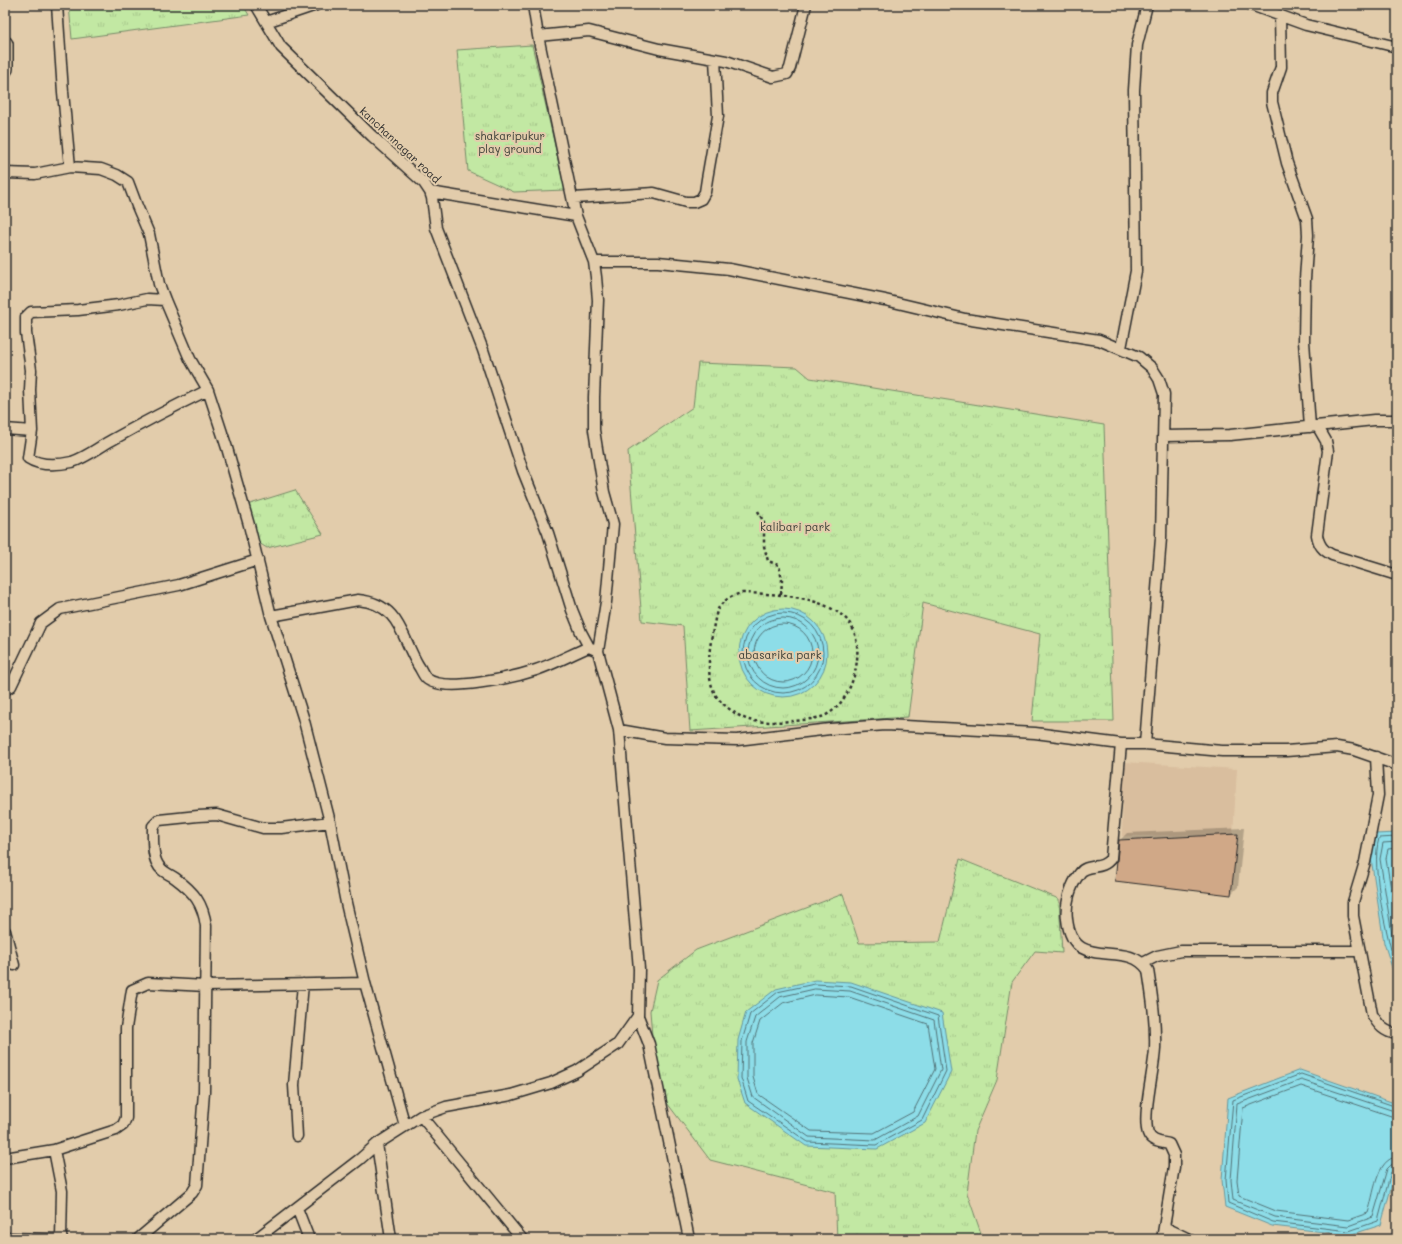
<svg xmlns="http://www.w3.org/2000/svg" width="1402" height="1244" font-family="Mali,sans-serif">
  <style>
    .built { fill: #d9be9e }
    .park { fill: url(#park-tufts); stroke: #768a67 }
    .water { fill: #8ddde8; stroke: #66969c }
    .shadow { fill: #0003 }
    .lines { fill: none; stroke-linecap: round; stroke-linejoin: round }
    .shore { stroke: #527277; stroke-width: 1 }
    .building { fill: #d0a887; stroke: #2b2b2b }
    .minor-casing { stroke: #2b2b2b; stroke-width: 13 }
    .secondary-casing { stroke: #2b2b2b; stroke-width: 18 }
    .path { stroke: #2b2b2b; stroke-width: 2.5; stroke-dasharray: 3 3; stroke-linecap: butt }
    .minor { stroke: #e2ccab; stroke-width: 10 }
    .secondary { stroke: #e2ccab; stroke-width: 15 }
    .labels { text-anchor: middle; stroke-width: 4; stroke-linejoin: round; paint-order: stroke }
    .park-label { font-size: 11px; fill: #3a3e37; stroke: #e2ccab }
    .street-label { font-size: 11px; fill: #2b2b2b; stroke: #e2ccab }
  </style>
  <defs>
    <pattern id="park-tufts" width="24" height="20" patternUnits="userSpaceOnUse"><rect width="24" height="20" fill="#c2e8a3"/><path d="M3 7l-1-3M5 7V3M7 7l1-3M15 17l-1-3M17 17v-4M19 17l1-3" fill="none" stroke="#a7c78c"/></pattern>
  </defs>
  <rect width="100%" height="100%" fill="#e2ccab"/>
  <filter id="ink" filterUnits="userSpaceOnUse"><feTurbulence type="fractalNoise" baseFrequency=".025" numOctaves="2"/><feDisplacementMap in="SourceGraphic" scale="8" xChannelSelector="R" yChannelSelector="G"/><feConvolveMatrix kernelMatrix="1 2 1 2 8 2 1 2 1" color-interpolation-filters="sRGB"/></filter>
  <g filter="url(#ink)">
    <path class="built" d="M1124 762 1237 769 1233 835 1122 836Z"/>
    <path class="park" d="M69 5H243L249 15 72 39Z
      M532 45 565 190 514 192 468 171 457 50Z
      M698 363 797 367 810 378 1104 425 1114 721H1032L1040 634 923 603 908 717 690 731 683 626 642 621 628 451 693 407Z
      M295 490 323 534 267 548 254 540 247 505Z
      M960 859 1059 899 1062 953 1035 951 1012 982 997 1080 975 1131 967 1193 983 1239H837L835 1192 710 1160 649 1079 654 1060 650 1011 657 980 696 950 843 894 859 943 940 942Z"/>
    <path class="water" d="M739 653a44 44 0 1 1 88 0a44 44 0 1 1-88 0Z
      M1397 833V983L1384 943 1371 858 1376 834Z
      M815 980 851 982 942 1013 951 1072 925 1123 877 1149 806 1146 745 1103 737 1079 738 1040 746 1012 776 989Z
      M1300 1070 1397 1104V1166L1381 1225 1350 1235 1272 1226 1225 1207 1222 1180 1228 1098Z"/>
    <path class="shadow" d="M1244 828 1238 887 1231 894 1120 840 1127 833Z"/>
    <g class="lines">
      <path class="shore" d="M743 653a40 40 0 1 1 80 0a40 40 0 1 1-80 0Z
        M748 653a35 35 0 1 1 70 0a35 35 0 1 1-70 0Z
        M754 653a29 29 0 1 1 58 0a29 29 0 1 1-58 0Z
        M1397 837 1379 838C1370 869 1388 940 1397 972
        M1397 842 1383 843 1380 859 1393 941 1397 954
        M1397 848 1388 849 1386 859 1397 927
        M815 984 851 986 938 1016 946 1071 922 1120 876 1145 808 1142 748 1101 741 1078 742 1041 750 1014 778 992Z
        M815 989 850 991 934 1020 941 1070 918 1116 875 1140 809 1137 753 1097 747 1078V1042L755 1017 780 997Z
        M816 995 849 997 928 1024 935 1069 913 1112 874 1133 811 1131 758 1094 753 1077V1043L760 1021 783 1003Z
        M1397 1107 1301 1074 1233 1100 1226 1180 1228 1203 1273 1222 1349 1231 1378 1221 1391 1172 1397 1168
        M1397 1112 1301 1080 1237 1104 1231 1180 1233 1200 1275 1217 1348 1226 1373 1217 1387 1169 1391 1165 1397 1163
        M1397 1118 1301 1086 1243 1108 1237 1180 1239 1196 1276 1211 1348 1220 1368 1213C1374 1196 1376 1158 1397 1157"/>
    </g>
    <path class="building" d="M1238 834 1231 895 1115 881 1119 840Z"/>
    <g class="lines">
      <defs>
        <path id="minor" d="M57 5 63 92 70 167
          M256 5 281 47 372 136 424 183 430 192 576 216
          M1251 5 1306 25 1397 47
          M1280 15 1281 67 1272 93V102L1287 163 1307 219 1308 235 1305 279 1304 341 1310 427
          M266 22 316 5
          M538 36 589 31 659 49 726 61 773 77 787 74 790 68 806 5
          M5 173 35 174 70 167 101 169 117 175 128 182 137 206 149 234 159 284 165 300 190 359 208 390 227 448 249 525 271 616 303 717 330 822 346 903 365 983 405 1126
          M430 192 432 198 436 228 483 350 523 471 548 533 572 610 581 632 589 647 598 651
          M574 198 654 193 686 202H694L701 199 705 192 707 179 718 116 715 59
          M594 262H658L729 269 885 300 965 319 1099 340 1139 357 1152 368 1159 379 1164 394 1161 538 1145 744H1121L1035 733 886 725 830 729 737 740 665 738 619 730
          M1121 348 1136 271 1134 90 1137 45 1147 5
          M1318 427 1326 441 1328 451 1317 535C1319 546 1323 550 1332 555L1397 575
          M5 429 32 431 28 458C40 466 58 465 72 462 87 457 99 447 112 440 144 422 175 406 208 390
          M32 431 30 390 31 370 26 333V317L31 312 78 310 119 305 147 299 165 300
          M1163 436 1230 435 1374 420H1397
          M271 616 358 600C400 604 401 636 418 665 421 669 423 675 426 678 443 694 515 677 536 670 554 664 572 654 589 647
          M5 690 11 686 41 623 60 609 179 585 258 560
          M1121 744 1111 858C1102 871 1087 863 1080 873 1070 886 1065 904 1067 919 1073 975 1126 937 1148 970 1152 996 1156 1022 1155 1049 1154 1070 1142 1116 1148 1133 1151 1142 1161 1142 1169 1144L1174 1155V1167L1162 1239
          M1145 744 1222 751H1286L1337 747 1354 750 1397 765
          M1376 757 1378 795 1365 862 1353 902V916L1372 1014C1378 1025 1384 1032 1397 1034
          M5 931 14 965
          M1143 963 1157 956 1181 951H1359
          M638 1016 649 1044 689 1239
          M421 1116 522 1239
          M297 1136 294 1085 303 984
          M377 1144 391 1239
          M54 1150 62 1191 61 1238
          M5 1158 54 1150 116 1130 123 1125 126 1118V1028L132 990 148 983 206 986 365 983
          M297 1208 309 1239
          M1164 1227 1189 1239
          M5 1238 62 1239
          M138 1239 192 1193 197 1185 204 1092 206 926C203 903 194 892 175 878 168 873 161 872 157 863 152 854 153 836 153 826L159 820 198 816 217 815 263 828H281L330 822
          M256 1239 360 1159 377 1144 421 1116 446 1107 511 1095 551 1083 577 1071 618 1044 638 1016 639 969 619 730 598 651 606 602 613 524 604 492 594 430V397L598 300 596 277 594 262 576 216 538 36 533 5"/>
        <path id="secondary" d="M5 44V69"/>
      </defs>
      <use href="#minor" class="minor-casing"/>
      <use href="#secondary" class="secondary-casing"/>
      <path class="path" d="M758 511 764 523V546L768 561 779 565 782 580 781 596
        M742 593C775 594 818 595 844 617 871 640 854 707 821 717 807 721 762 724 749 720 738 717 718 702 714 692 705 671 710 645 714 624 715 619 716 613 718 609 723 600 733 595 742 593Z"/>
      <use href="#minor" class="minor"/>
      <use href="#secondary" class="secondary"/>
    </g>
  </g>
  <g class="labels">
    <g class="park-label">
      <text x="510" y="140">shakaripukur<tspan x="510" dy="13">play ground</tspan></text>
      <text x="795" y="531">kalibari park</text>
      <text x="780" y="659">abasarika park</text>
    </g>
    <g class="street-label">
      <text transform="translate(400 145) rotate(43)" y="4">kanchannagar road</text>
    </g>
  </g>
  <rect width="1402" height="1244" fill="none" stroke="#e2ccab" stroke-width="20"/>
  <rect x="10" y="10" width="1382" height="1224" fill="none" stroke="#2b2b2b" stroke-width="1.5" filter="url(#ink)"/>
</svg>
